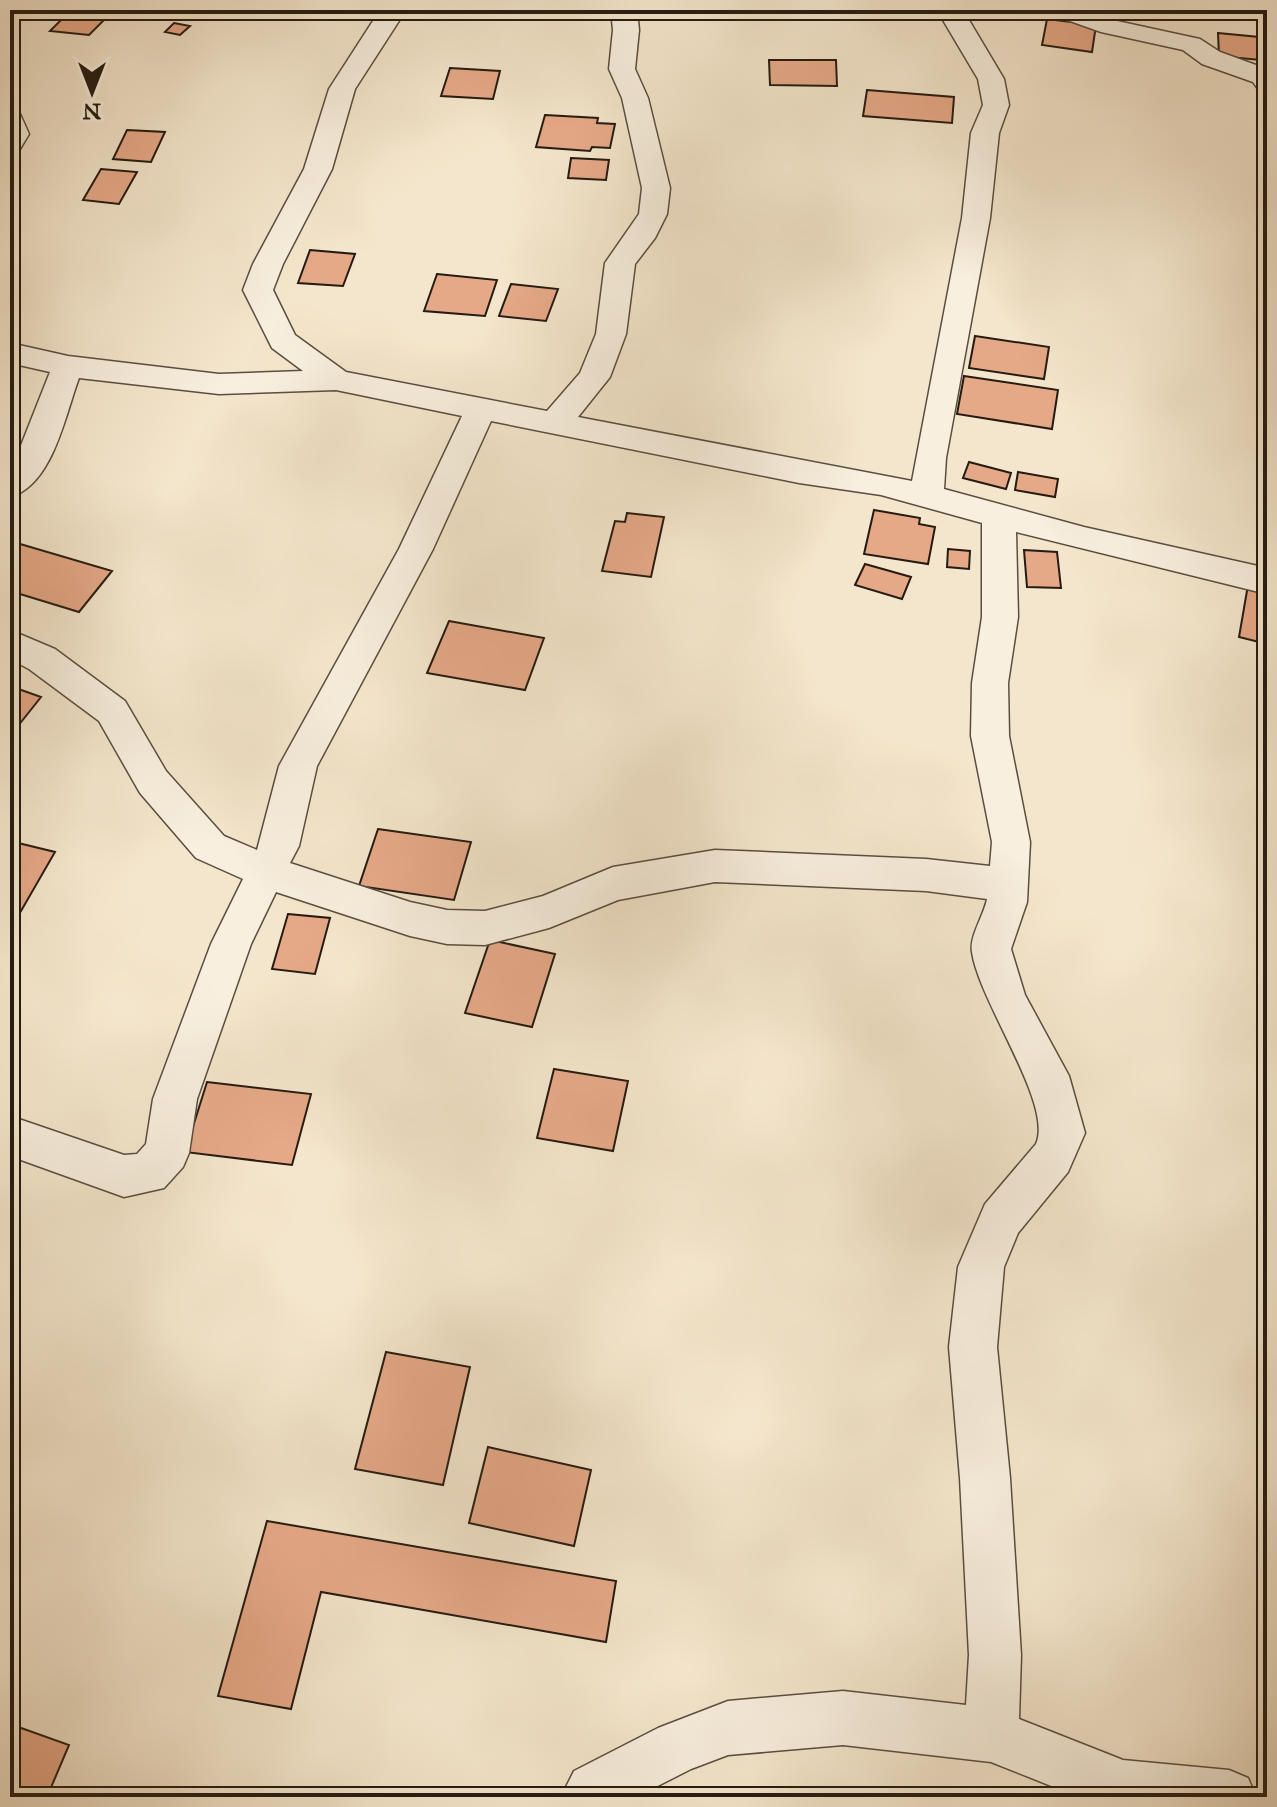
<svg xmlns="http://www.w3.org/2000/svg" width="1277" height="1807" font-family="'IM FELL Great Primer',serif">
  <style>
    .building { fill: #e6a988; stroke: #251b12; stroke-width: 2 }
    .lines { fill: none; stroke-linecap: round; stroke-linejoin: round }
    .street-casing { stroke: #594e40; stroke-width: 3 }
    .street { fill: #f8efde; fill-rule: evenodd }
  </style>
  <rect width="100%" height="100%" fill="#f4e6cc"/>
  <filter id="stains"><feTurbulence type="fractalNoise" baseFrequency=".0025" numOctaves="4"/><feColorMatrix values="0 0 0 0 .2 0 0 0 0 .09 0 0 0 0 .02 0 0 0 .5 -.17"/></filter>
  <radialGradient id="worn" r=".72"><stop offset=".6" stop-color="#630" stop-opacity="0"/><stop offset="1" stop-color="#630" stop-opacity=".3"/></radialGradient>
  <path class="building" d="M68 13 91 17 95 14 108 16 89 35 50 31Z
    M1047 19 1096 25 1092 52 1042 45Z
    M174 23 190 26 180 35 165 32Z
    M1218 33 1259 37 1260 60 1219 56Z
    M769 60H836L837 86 770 85Z
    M450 68 500 71 493 99 441 96Z
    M867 90 954 97 952 123 863 116Z
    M545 115 598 118 597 123 615 124 610 148 592 147 590 151 536 147Z
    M127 130 165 132 151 162 113 159Z
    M571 158 609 160 606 180 568 178Z
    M101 169 137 172 119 204 83 200Z
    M310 250 355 254 343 286 298 283Z
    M437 274 497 280 485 316 424 311Z
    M511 284 558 289 546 321 499 316Z
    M975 336 1049 347 1044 379 969 368Z
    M964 376 1058 390 1052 429 957 414Z
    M969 462 1011 473 1006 489 963 478Z
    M1018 472 1058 479 1055 497 1015 490Z
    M874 510 920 518 919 524 935 527 928 564 864 554Z
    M627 513 664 517 651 577 602 571 615 521 625 522Z
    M10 541 112 571 79 612 10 591Z
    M948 549 970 551 969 569 947 567Z
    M1024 550 1057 552 1061 588 1027 587Z
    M865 564 911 577 902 599 855 585Z
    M1248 585 1267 589V644L1239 637Z
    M449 621 544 638 525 690 427 673Z
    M10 686 41 697 10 736Z
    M378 829 471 842 454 900 359 886Z
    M10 841 55 852 17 918 10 917Z
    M288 914 330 918 315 974 272 969Z
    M490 940 555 954 532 1027 465 1013Z
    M554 1069 628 1081 613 1151 537 1138Z
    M207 1082 311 1094 292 1165 185 1152Z
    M386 1352 470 1367 443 1485 355 1469Z
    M488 1447 591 1470 574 1546 469 1523Z
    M267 1521 616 1581 606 1642 321 1592 291 1709 218 1696Z
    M10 1724 69 1745 47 1797H10Z"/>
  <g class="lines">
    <defs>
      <path id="street" d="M380 10H406L355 89 332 169 283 264 273 290 295 335 346 372 547 411 580 373 596 334 605 263 639 214 642 188 622 98 609 69 613 30 611 10H637L639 30 635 69 648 98 670 188 667 214 655 238 635 264 626 334 610 377 578 417 912 481 962 218 971 133 983 105 978 79 937 10H963L1004 79 1009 105 999 133 990 218 946 458 944 489 1084 527 1267 568V594L1016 532 1018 617 1008 683 1009 736 1030 842 1027 902 1011 949 1025 995 1069 1076 1085 1133 1068 1172 1018 1233 1004 1267 997 1347 1010 1478 1021 1655 1019 1719 1123 1760 1229 1770 1248 1778 1256 1797H1079L991 1762 843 1745 728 1755 691 1769 636 1797H561L574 1771 658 1728 728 1701 843 1691 966 1705 969 1655 960 1478 949 1347 958 1267 985 1204 1036 1144C1054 1105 979 1002 972 952 969 937 984 915 987 899L926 891 715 882 618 900 549 928 485 945 447 944 410 936 276 892 251 944 197 1099 189 1153 183 1167 164 1188 124 1197 10 1156V1116L124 1155 137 1154 146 1144 153 1099 211 944 243 879 196 858 140 793 99 721 29 669 10 659V630L55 649 125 701 166 771 224 836 257 850 279 766 399 549 462 416 336 390 219 394 79 378C65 415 53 485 10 497V465L16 458 50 372 10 363V343L68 356 219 374 303 371 272 348 243 290 253 264 304 169 329 89ZM491 421 799 483 881 495 982 523V617L972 683 971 736 992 842 990 866 926 859 715 850 613 867 543 896 485 911 447 910 410 902 290 863 299 846 317 766 433 549Z
        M1049 10H1086L1117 21 1200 39 1220 52 1267 69V91L1258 89 1253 82 1202 64 1183 50 1101 32 1053 15Z
        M10 112 20 114 29 134 20 149 10 151Z"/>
    </defs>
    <use href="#street" class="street-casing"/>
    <use href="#street" class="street"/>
  </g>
  <rect width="1277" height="1807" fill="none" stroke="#f4e6cc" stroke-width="40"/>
  <rect x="12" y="12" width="1253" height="1783" fill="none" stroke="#251b12" stroke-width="4"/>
  <rect x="20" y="20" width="1237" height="1767" fill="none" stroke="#251b12" stroke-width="2"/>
  <g transform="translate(92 92) rotate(180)" stroke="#f8efde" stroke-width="6" paint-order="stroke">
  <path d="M0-6L14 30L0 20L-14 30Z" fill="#251b12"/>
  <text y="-12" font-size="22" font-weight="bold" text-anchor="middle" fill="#251b12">N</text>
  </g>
  <rect width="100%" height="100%" filter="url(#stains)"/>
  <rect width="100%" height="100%" fill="url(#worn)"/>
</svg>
